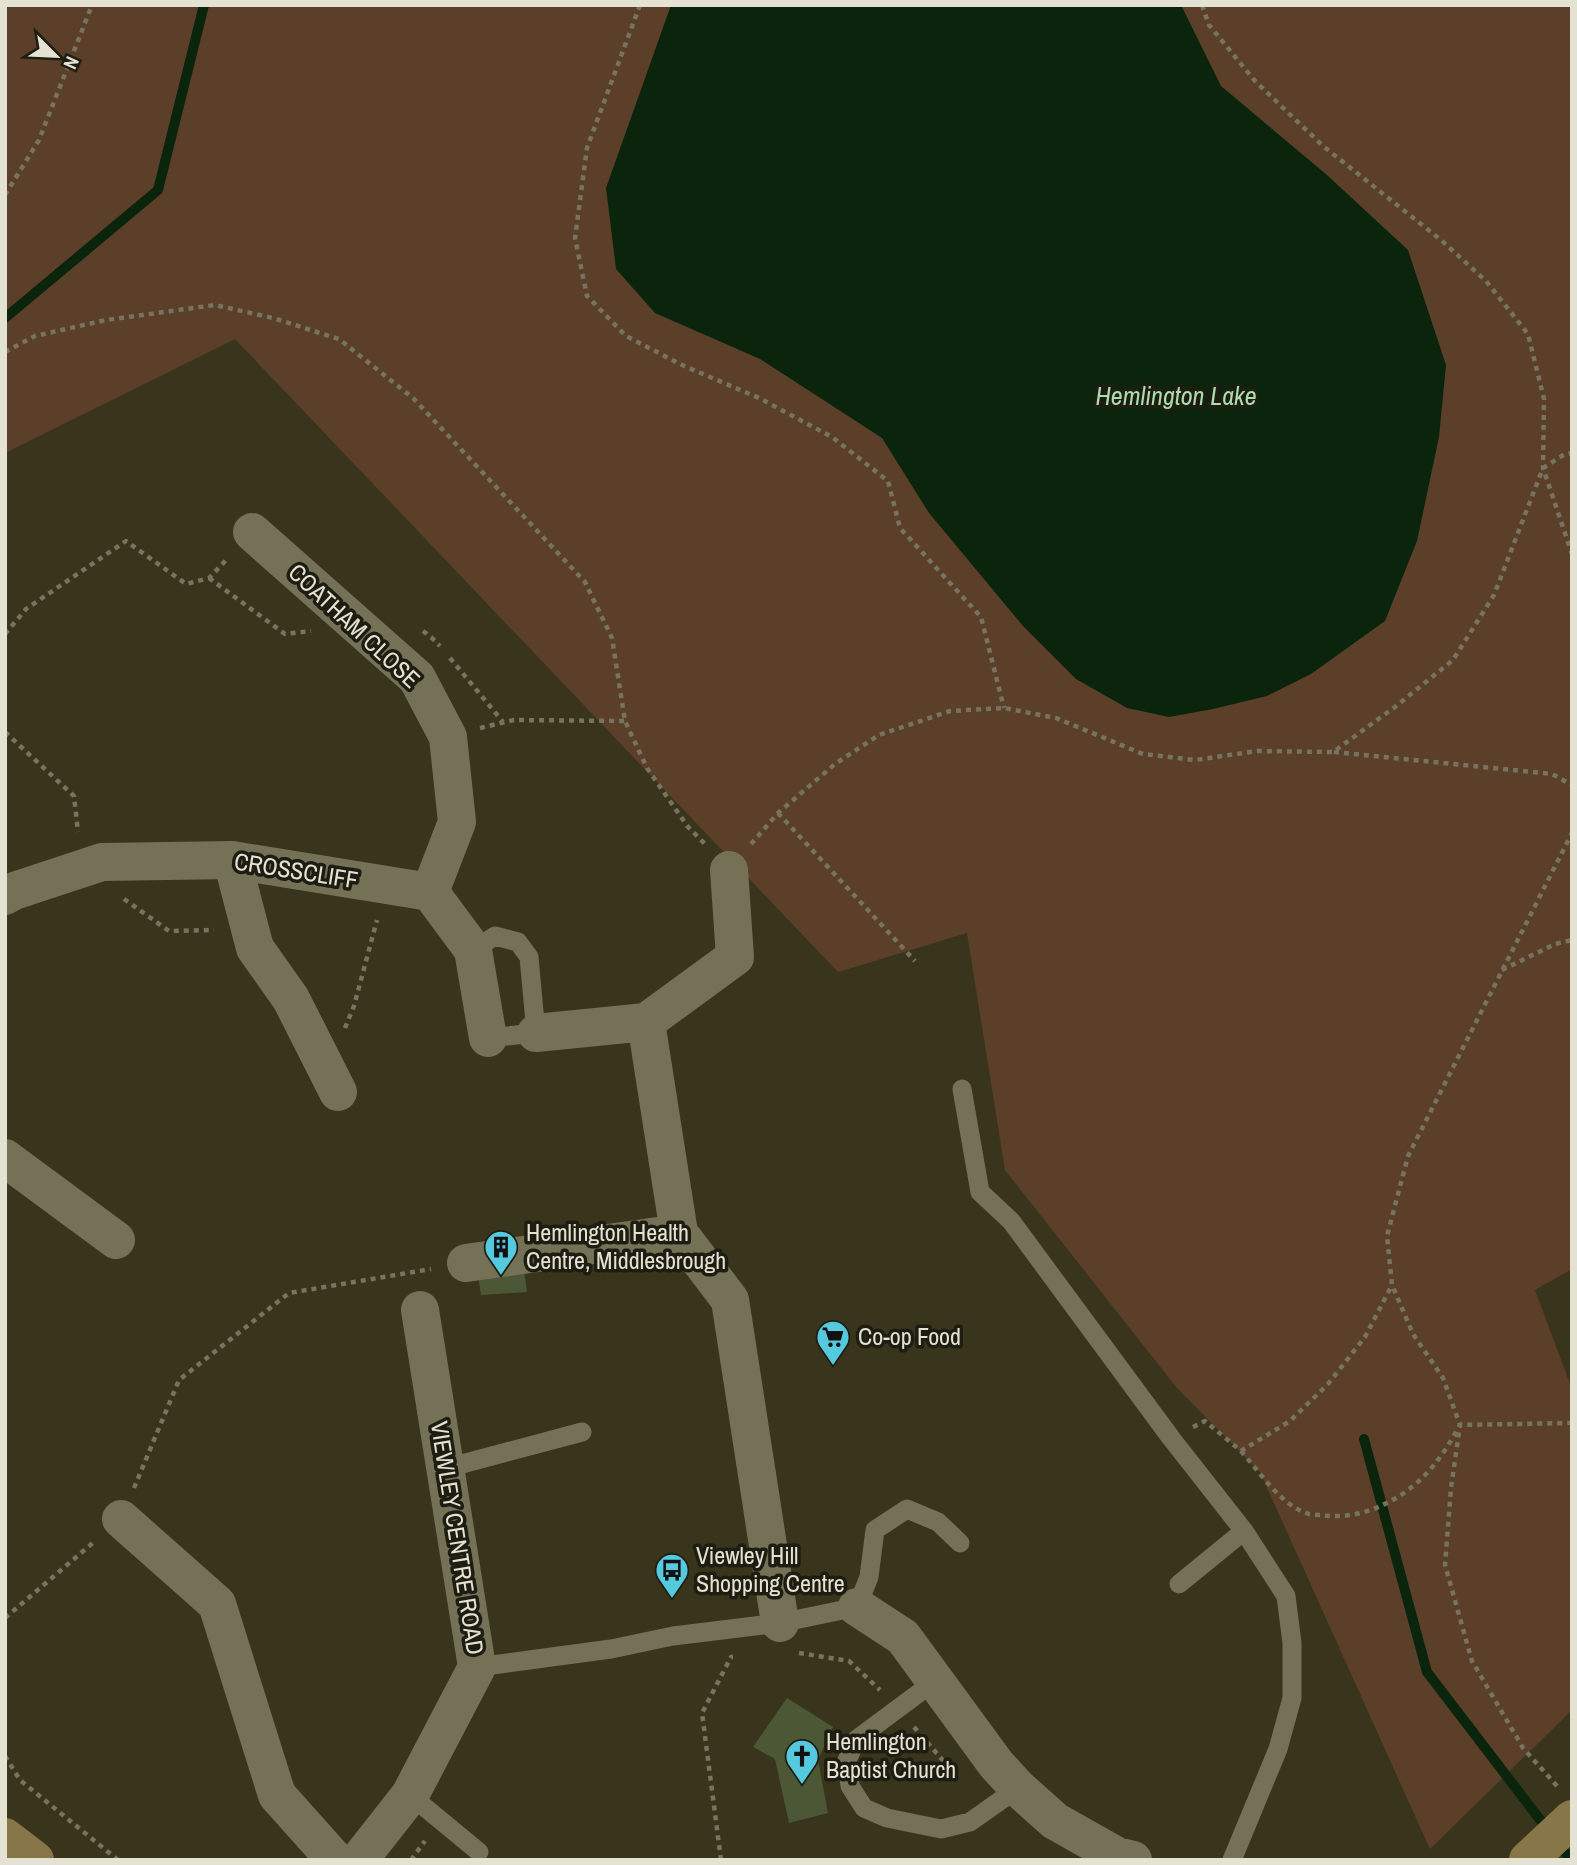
<svg xmlns="http://www.w3.org/2000/svg" width="1577" height="1865" font-family="'Archivo Narrow',sans-serif">
  <style>
    .green { fill: #5c3f29 }
    .water { fill: #0b250d }
    .lines { fill: none; stroke-linecap: round; stroke-linejoin: round }
    .stream { stroke: #0b250d; stroke-width: 10 }
    .building { fill: #4c5735 }
    .path { stroke: #76735f; stroke-width: 4.5; stroke-dasharray: 5 5; stroke-linecap: butt }
    .lane { stroke: #747157; stroke-width: 19 }
    .street { stroke: #747157; stroke-width: 38 }
    .secondary { stroke: #877647; stroke-width: 38 }
    .labels { text-anchor: middle; stroke-width: 7; stroke-linejoin: round; paint-order: stroke }
    .street-label { font-size: 24px; fill: #e3e2d3; stroke: #1e1d12 }
    .poi-label { font-size: 24px; fill: #e3e2d3; stroke: #1e1d12; text-anchor: start }
    .water-label { font-size: 26px; font-style: italic; fill: #abddad; stroke: #1e1d12 }
  </style>
  <rect width="100%" height="100%" fill="#39351d"/>
  <path class="green" d="M5 5H1572V1269L1535 1290 1572 1389V1710L1430 1849 1260 1472 1177 1388 1005 1170 967 933 838 972 235 339 5 453Z"/>
  <path class="water" d="M671 5H1181L1221 86 1327 175 1408 250 1446 365 1439 437 1417 541 1385 621 1311 674 1267 696 1213 709 1169 717 1127 708 1076 679 1023 626 929 513 882 438 760 359 655 313 616 269 606 188Z"/>
  <g class="lines">
    <path class="stream" d="M5 318 158 190 204 5
      M1364 1439 1427 1672 1548 1830
      M1557 1842 1571 1860"/>
  </g>
  <path class="building" d="M522 1255 527 1292 481 1295 476 1262Z
    M787 1698 833 1727 818 1760 828 1813 789 1823 775 1759 753 1747Z"/>
  <g class="lines">
    <path class="path" d="M640 5 587 148 575 238 587 296 626 336 682 365 759 398 832 437 888 481 900 528 981 617 1004 708
      M1202 5 1209 25 1255 81 1323 146 1441 240 1486 281 1528 334 1544 399 1543 468 1572 554
      M5 195 39 140 92 5
      M5 352 35 336 106 320 215 305 273 318 339 339 413 398 585 582 612 638 625 721 647 768 688 827 705 844
      M209 578 285 634 311 631
      M423 631 432 638 440 646
      M5 634 26 609 126 541 186 584 209 578 228 558
      M450 658 503 722
      M480 728 514 720 625 721
      M5 732 74 796 78 832
      M1334 752 1552 774 1572 785
      M778 813 915 961
      M751 844 778 813 835 764 879 735 950 711 1004 708 1056 718 1143 754 1195 760 1257 751 1333 752 1395 707 1453 660 1494 595 1543 468 1565 454 1572 453
      M124 899 169 931 214 930
      M1502 970 1555 944 1572 940
      M345 1028 354 1006 377 920
      M1193 1427 1205 1421 1241 1451 1290 1421 1328 1384 1365 1337 1392 1285
      M1241 1451C1259 1471 1280 1504 1306 1513 1311 1515 1317 1515 1322 1515 1365 1522 1412 1495 1437 1461 1446 1450 1453 1437 1460 1425L1572 1423
      M134 1488 179 1380 289 1293 431 1269
      M5 1618 95 1541
      M799 1653 849 1661 880 1690
      M914 1727 959 1779
      M5 1756 20 1780 118 1860
      M1557 1786 1523 1748 1472 1661 1445 1565 1451 1488 1460 1425 1443 1378 1413 1334 1392 1285 1387 1236 1408 1156 1572 833
      M411 1860 425 1841
      M721 1860 702 1713 731 1657H733"/>
    <path class="lane" d="M473 950 495 936 518 942 529 957 536 1033 488 1038
      M962 1089 980 1192 1011 1221 1171 1438 1244 1531 1286 1596 1292 1643V1698L1278 1749 1232 1860
      M447 1468 582 1432
      M1179 1584 1244 1531
      M477 1667 611 1649 673 1636 780 1623 857 1607 869 1577 875 1530 907 1509 938 1522 960 1543
      M935 1681 857 1739 847 1760 850 1786 864 1808 887 1818 941 1829 970 1822 1018 1788
      M410 1795 479 1852"/>
    <path class="street" d="M252 532 417 678 448 737 457 822 430 892
      M232 860 255 948 291 999 338 1092
      M5 896 14 891 102 862 232 860 430 892 473 950 488 1038
      M536 1033 646 1022
      M5 1158 116 1240
      M679 1233 730 1300 780 1623
      M466 1263 679 1233 646 1022 735 957 729 870
      M121 1519 217 1604 277 1795 335 1860
      M857 1607 903 1637 996 1764 1018 1788 1055 1821 1117 1856 1133 1860
      M359 1860 410 1795 477 1667 420 1310"/>
    <path class="secondary" d="M5 1837 35 1860
      M1528 1860 1572 1819"/>
  </g>
  <defs>
    <symbol id="building-pin" viewBox="-11 -11 22 30"><path d="M0 17L-7.5 6A9.5 9.5 0 1 1 7.5 6Z" fill="#55cadf" stroke="#1e1d12"/><path d="M-4-6H4V6H1V3H-1V6H-4ZM-2.5-4.3h1.7v1.8h-1.7ZM.8-4.3h1.7v1.8H.8ZM-2.5-1h1.7V.8h-1.7ZM.8-1h1.7V.8H.8Z" fill="#111"/></symbol>
    <symbol id="supermarket-pin" viewBox="-11 -11 22 30"><path d="M0 17L-7.5 6A9.5 9.5 0 1 1 7.5 6Z" fill="#55cadf" stroke="#1e1d12"/><path d="M-6-5.5h2.5l.6 2H6L4.5 2H-2.5L-4.4-4H-6ZM-1.5 3.2a1.3 1.3 0 1 0 .1 0ZM3 3.2a1.3 1.3 0 1 0 .1 0Z" fill="#111"/></symbol>
    <symbol id="bus-pin" viewBox="-11 -11 22 30"><path d="M0 17L-7.5 6A9.5 9.5 0 1 1 7.5 6Z" fill="#55cadf" stroke="#1e1d12"/><path d="M-5-6H5V4H4V6H2V4H-2V6H-4V4H-5ZM-3.5-4V0h7V-4ZM-3.5 1.2v1.5H-2V1.2ZM2 1.2v1.5H3.5V1.2Z" fill="#111"/></symbol>
    <symbol id="church-pin" viewBox="-11 -11 22 30"><path d="M0 17L-7.5 6A9.5 9.5 0 1 1 7.5 6Z" fill="#55cadf" stroke="#1e1d12"/><path d="M-1.2-6h2.4v3.5h3.3v2.4h-3.3V6h-2.4V-.1h-3.3v-2.4h3.3Z" fill="#111"/></symbol>
  </defs>
  <g fill-rule="evenodd">
    <use href="#building-pin" x="482" y="1228" width="38" height="52"/>
    <use href="#supermarket-pin" x="814" y="1318" width="38" height="52"/>
    <use href="#bus-pin" x="653" y="1551" width="38" height="52"/>
    <use href="#church-pin" x="783" y="1737" width="38" height="52"/>
  </g>
  <g class="labels">
    <g class="street-label">
      <text transform="translate(354 626) rotate(43)" y="8">COATHAM CLOSE</text>
      <text transform="translate(296 871) rotate(9)" y="8">CROSSCLIFF</text>
      <text transform="translate(457 1538) rotate(81)" y="8">VIEWLEY CENTRE ROAD</text>
    </g>
    <g class="poi-label">
      <text x="526" y="1241">Hemlington Health<tspan x="526" dy="28">Centre, Middlesbrough</tspan></text>
      <text x="858" y="1345">Co-op Food</text>
      <text x="696" y="1564">Viewley Hill<tspan x="696" dy="28">Shopping Centre</tspan></text>
      <text x="826" y="1750">Hemlington<tspan x="826" dy="28">Baptist Church</tspan></text>
    </g>
    <g class="water-label">
      <text x="1176" y="405">Hemlington Lake</text>
    </g>
  </g>
  <rect width="1577" height="1865" fill="none" stroke="#e3e2d3" stroke-width="14"/>
  <g transform="translate(56 56) rotate(114)" stroke="#1e1d12" stroke-width="5" paint-order="stroke">
  <path d="M0-5L12 26L0 18L-12 26Z" fill="#e3e2d3"/>
  <text y="-10" font-size="19" font-weight="bold" text-anchor="middle" fill="#e3e2d3">N</text>
  </g>
</svg>
